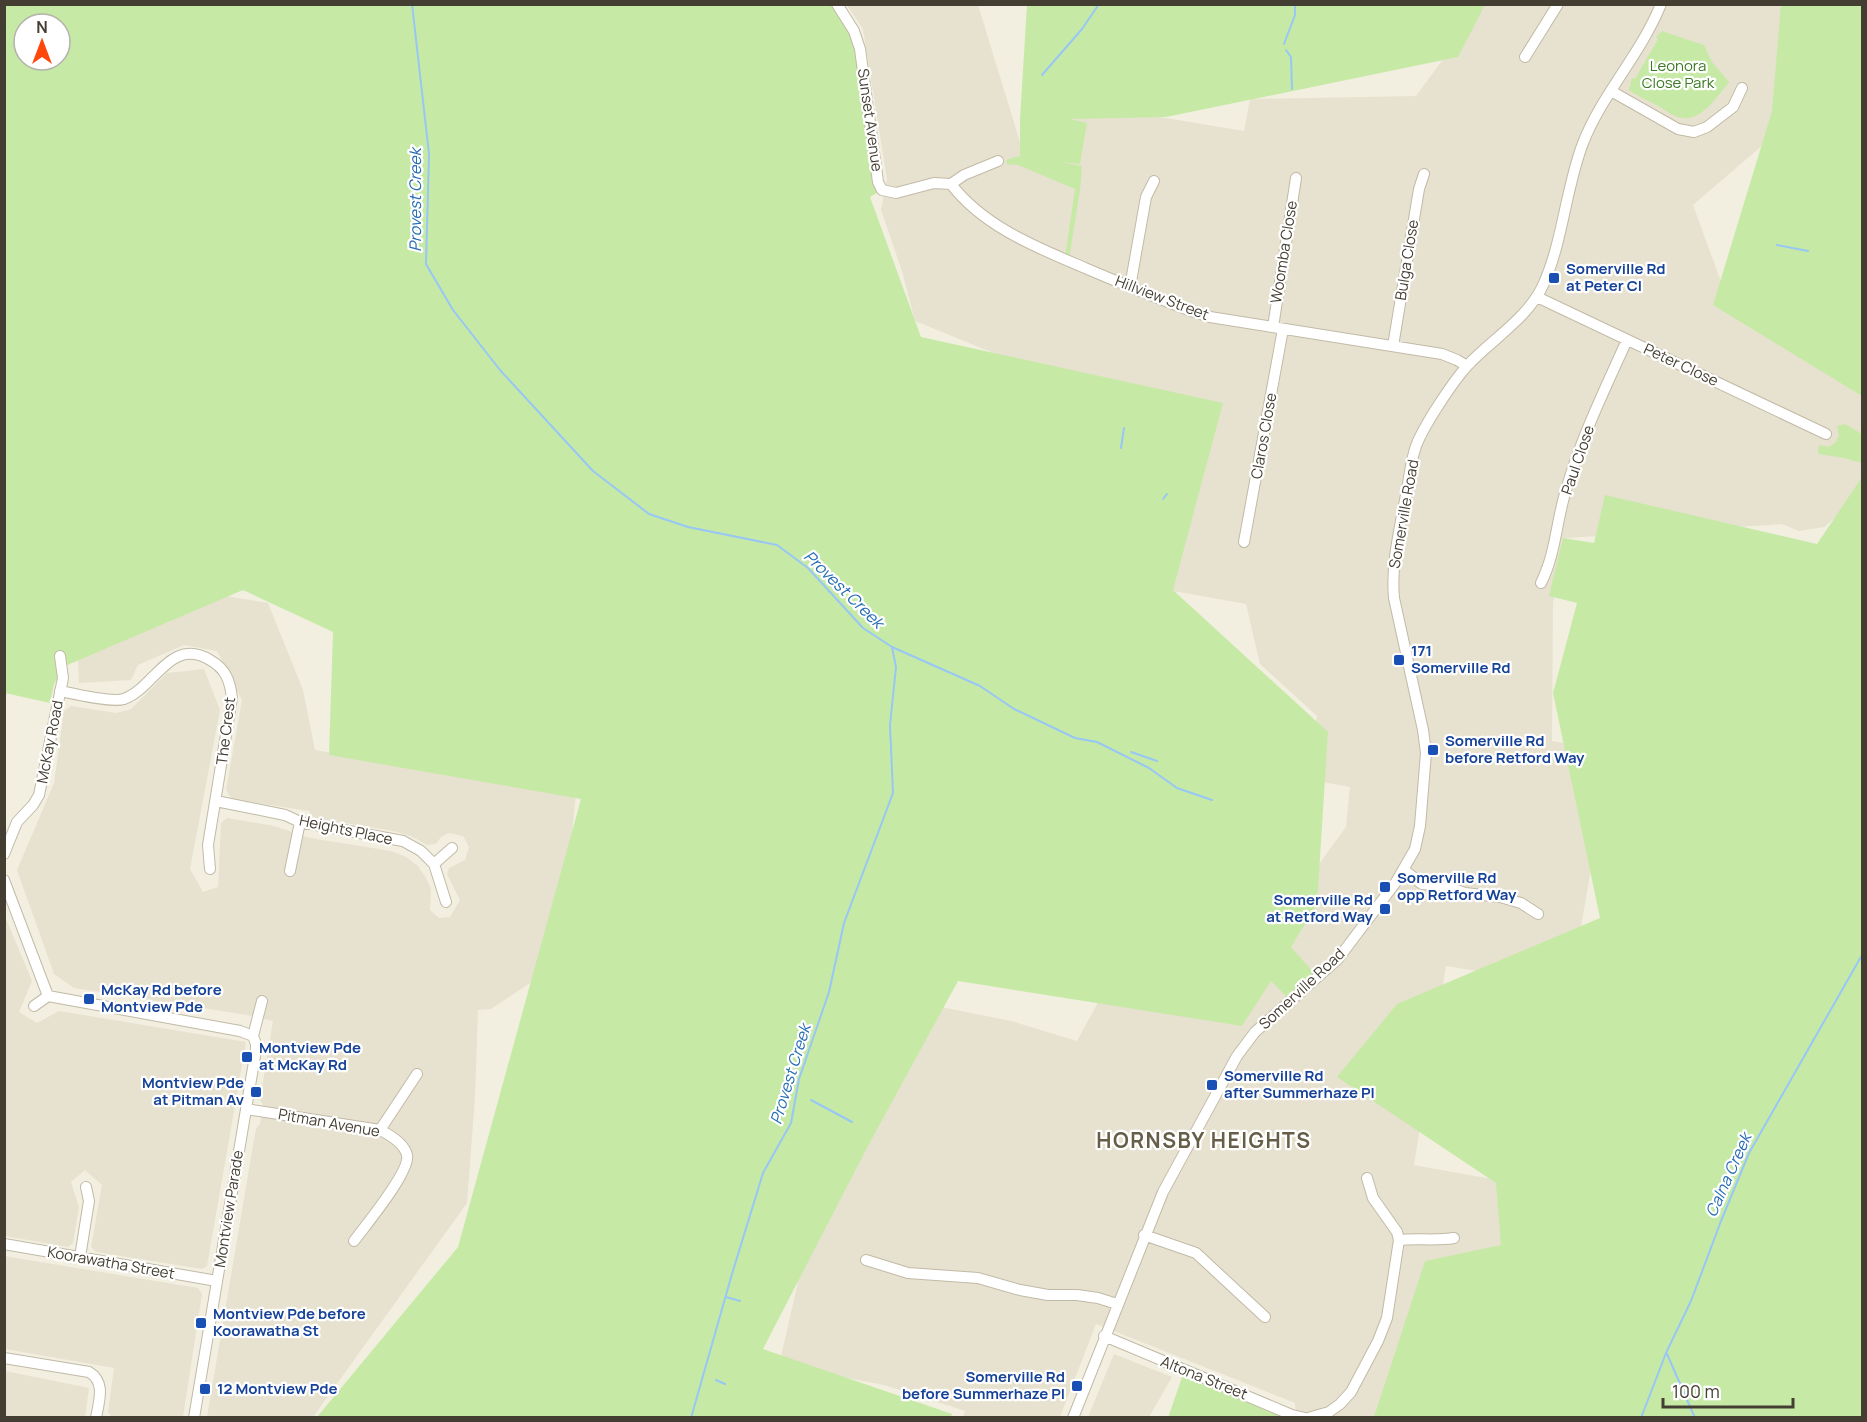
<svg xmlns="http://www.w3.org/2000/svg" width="1867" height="1422" font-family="Manrope,sans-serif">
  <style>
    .residential { fill: #e7e1cf }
    .green { fill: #c6eaa6; fill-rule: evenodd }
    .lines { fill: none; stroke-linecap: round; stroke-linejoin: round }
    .stream { stroke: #98c6f5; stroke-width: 2 }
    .minor-casing { stroke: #c1baa6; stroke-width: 12 }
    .minor { stroke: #fff; stroke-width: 10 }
    .transit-dot { fill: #1a4fb4; stroke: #fff; stroke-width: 2 }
    .labels { text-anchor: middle; stroke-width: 4.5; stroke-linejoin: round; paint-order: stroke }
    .park-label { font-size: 15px; fill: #3b7922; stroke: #fff }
    .street-label { font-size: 15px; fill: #443e32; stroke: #fff }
    .transit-label { font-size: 15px; font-weight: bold; fill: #164399; stroke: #fff; text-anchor: start }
    .water-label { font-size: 16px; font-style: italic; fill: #256cb6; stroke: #fff }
    .district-label { font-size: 21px; font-weight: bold; letter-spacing: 1.5px; fill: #675e48; stroke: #fff }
  </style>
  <rect width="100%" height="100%" fill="#f2efe1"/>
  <path class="residential" d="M847 5H978L1028 168 1063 101 1244 131 1250 99 1416 96 1483 5H1790L1793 119 1693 205 1731 309 1862 341V502L1844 510 1824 527 1799 531 1782 524 1566 538 1553 603 1552 741 1611 751 1571 986 1446 966 1414 1165 1547 1189 1402 1417H1296L1295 1403 1096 1324 1060 1417H963L965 1411 884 1385 779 1365 806 1247 941 1007 1011 1021 1077 1041 1113 975 1257 930 1297 894 1346 827 1350 787 1307 779 1317 716 1260 664 1246 604 1168 590 1194 435 915 321 902 271 881 210 887 179 863 29Z
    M165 586 268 603 303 690 315 750 576 793 563 925 539 977 491 1009 478 1010 475 1097 467 1203 313 1417H207L256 1128 260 1124 263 1105 260 1100 273 1021 247 1015 74 988 54 974 17 870 54 783 64 711 71 706 116 713 131 709 167 673 204 669 220 710 190 869 203 892 218 887 221 823 227 818 274 826 310 838 391 851 406 857 418 866 426 878 431 889 430 910 439 918 450 917 460 900 447 874 449 868 465 860 469 847 463 836 449 833 441 837 436 844 427 845 411 836 393 831 314 818 309 811 232 799 226 790 242 700 217 651 184 645 138 665 131 680 79 683 77 636Z
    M4 914 32 981 19 1012 37 1023 59 1011 246 1042 207 1266 202 1269 96 1252 91 1247 102 1185 85 1170 71 1182 79 1207 73 1243 68 1247 5 1236Z
    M4 1256 198 1288 202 1294 183 1417H112L108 1412 114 1368 5 1349Z
    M1114 1354 1172 1377 1149 1417H1088Z
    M5 1371 89 1388 85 1417H5Z"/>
  <path class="green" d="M5 5H833L857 43 880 191 870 197 921 337 1223 403 1173 590 1328 732 1317 904 1291 947 1315 974 1289 999 1271 981 1242 1026 958 981 869 1144 763 1349 952 1414 951 1417H317L458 1247 581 799 329 755 333 632 243 590 65 666 54 684 50 703 5 693ZM24 24H60V60H24Z
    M1027 5H1485L1458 57 1166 117 1070 119 1087 123 1080 164 1060 162 1082 166 1080 190 1069 259 1065 257 1075 189 1018 165 1007 164 1006 160 1020 156V119Z
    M1781 5H1862V396L1713 305 1772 111Z
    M1662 31 1704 45 1712 62 1729 82C1717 97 1700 124 1678 117 1671 115 1664 109 1658 106 1648 100 1638 97 1629 90L1632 78 1635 79 1658 39 1656 37Z
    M1845 424 1862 434V463L1844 458 1818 454 1819 445 1829 447 1836 442 1839 435 1837 426Z
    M1862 477V1417H1374L1425 1261 1501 1245 1496 1183 1337 1077 1397 1004 1600 918 1553 693 1577 603 1549 596 1563 538 1594 543 1605 495 1817 544Z
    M1182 1377 1292 1417 1168 1418Z"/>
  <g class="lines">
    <path class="stream" d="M412 4 429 154 426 264 453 310 500 370 593 471 649 514 688 527 777 545 808 568 863 628 892 647 896 667 890 725 893 793 844 923 829 992 799 1079 791 1123 763 1173 732 1274 691 1418
      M1284 44 1295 15V4
      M1286 50 1291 57 1292 89
      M1042 75 1082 29 1099 4
      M1777 245 1808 251
      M1121 448 1124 428
      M1163 499 1167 494
      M892 647 980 686 1014 709 1075 738 1097 742 1149 768 1177 788 1212 800
      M1131 752 1157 761
      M811 1100 852 1122
      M726 1297 740 1301
      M1667 1354 1695 1418
      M716 1380 725 1384
      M1641 1418 1666 1353 1691 1301 1721 1221 1749 1153 1862 955"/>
    <defs>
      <path id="minor" d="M837 4 854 31 860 49 878 182 882 190 896 193 934 183 951 184 964 175 998 161
        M1525 57 1558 4
        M1611 91 1678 129 1694 132 1707 127 1733 107 1742 88
        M951 184C984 227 1036 247 1085 268 1120 283 1155 297 1191 311L1210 317 1442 354 1457 360 1467 366
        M1130 287 1146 197 1154 181
        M1537 297 1826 434
        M1273 327 1296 178
        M1393 346 1419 189 1424 174
        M1244 542 1283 329
        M1541 583C1556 553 1556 522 1566 490 1581 438 1605 389 1627 340
        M60 691C74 694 112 703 124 699 155 688 170 636 210 660 226 669 230 681 232 698L208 845 210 869
        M216 801 285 815 300 822 403 841 421 851 434 864 452 848
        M4 854 17 822 33 805 39 795 63 678 60 656
        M434 864 446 902
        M1404 870 1422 884 1445 886 1465 893 1500 897 1521 903 1538 914
        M290 871 300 822
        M4 880 48 996
        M34 1006 48 996 240 1031 253 1036
        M246 1109 380 1130C390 1135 404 1143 407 1155 411 1171 365 1226 354 1241
        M380 1130 417 1074
        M1144 1235 1196 1253 1265 1317
        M1399 1240C1418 1238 1436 1241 1454 1238
        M4 1244 217 1281
        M80 1257 89 1201 86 1187
        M866 1260 908 1273 978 1278 1020 1290 1048 1295H1077L1098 1298 1117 1304
        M1104 1336 1292 1415 1305 1418
        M4 1358 89 1372C106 1382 99 1401 96 1418
        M194 1418 256 1050V1044L253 1036 262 1001
        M1073 1418 1163 1192 1237 1056 1255 1032 1338 959 1396 882 1415 849 1420 826 1426 753 1423 730 1394 598C1391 565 1399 532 1405 500 1409 482 1410 463 1416 446 1424 425 1452 383 1467 366 1492 339 1529 318 1544 283 1563 240 1566 187 1583 143 1602 94 1641 54 1661 4
        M1308 1418 1329 1412 1340 1404 1351 1392 1378 1341 1387 1318 1399 1240 1397 1232 1373 1198 1367 1178"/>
    </defs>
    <use href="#minor" class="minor-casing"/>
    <use href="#minor" class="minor"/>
  </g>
  <g class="transit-dot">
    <rect x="1548" y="272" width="12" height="12" rx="3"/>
    <rect x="1393" y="654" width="12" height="12" rx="3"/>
    <rect x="1427" y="744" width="12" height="12" rx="3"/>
    <rect x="1379" y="881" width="12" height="12" rx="3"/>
    <rect x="1379" y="903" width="12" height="12" rx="3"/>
    <rect x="83" y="993" width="12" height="12" rx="3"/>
    <rect x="241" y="1051" width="12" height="12" rx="3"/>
    <rect x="1206" y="1079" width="12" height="12" rx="3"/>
    <rect x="250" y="1086" width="12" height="12" rx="3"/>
    <rect x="195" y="1317" width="12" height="12" rx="3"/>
    <rect x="1071" y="1380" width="12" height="12" rx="3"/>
    <rect x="199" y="1383" width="12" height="12" rx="3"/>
  </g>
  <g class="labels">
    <g class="park-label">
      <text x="1678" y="71">Leonora<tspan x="1678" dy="17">Close Park</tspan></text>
    </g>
    <g class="street-label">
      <text transform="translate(870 120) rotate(82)" y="5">Sunset Avenue</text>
      <text transform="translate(1284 252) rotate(-81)" y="5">Woomba Close</text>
      <text transform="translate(1407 260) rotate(-81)" y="5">Bulga Close</text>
      <text transform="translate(1162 298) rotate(21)" y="5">Hillview Street</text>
      <text transform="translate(1681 365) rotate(25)" y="5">Peter Close</text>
      <text transform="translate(1264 436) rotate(-80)" y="5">Claros Close</text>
      <text transform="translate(1578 460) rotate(-71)" y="5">Paul Close</text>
      <text transform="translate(1404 514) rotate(-80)" y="5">Somerville Road</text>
      <text transform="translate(226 731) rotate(-83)" y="5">The Crest</text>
      <text transform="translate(50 742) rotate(-79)" y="5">McKay Road</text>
      <text transform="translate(346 830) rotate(12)" y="5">Heights Place</text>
      <text transform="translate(1302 989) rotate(-43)" y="5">Somerville Road</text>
      <text transform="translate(329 1123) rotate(10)" y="5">Pitman Avenue</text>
      <text transform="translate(229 1209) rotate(-81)" y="5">Montview Parade</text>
      <text transform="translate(111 1263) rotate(10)" y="5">Koorawatha Street</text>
      <text transform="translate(1204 1378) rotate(22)" y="5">Altona Street</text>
    </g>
    <g class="transit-label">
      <text x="1566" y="274">Somerville Rd<tspan x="1566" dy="17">at Peter Cl</tspan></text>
      <text x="1411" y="656">171<tspan x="1411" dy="17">Somerville Rd</tspan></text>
      <text x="1445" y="746">Somerville Rd<tspan x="1445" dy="17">before Retford Way</tspan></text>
      <text x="1397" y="883">Somerville Rd<tspan x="1397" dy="17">opp Retford Way</tspan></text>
      <text x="1373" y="905" text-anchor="end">Somerville Rd<tspan x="1373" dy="17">at Retford Way</tspan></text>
      <text x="101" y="995">McKay Rd before<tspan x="101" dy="17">Montview Pde</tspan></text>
      <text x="259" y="1053">Montview Pde<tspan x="259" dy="17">at McKay Rd</tspan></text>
      <text x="1224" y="1081">Somerville Rd<tspan x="1224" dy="17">after Summerhaze Pl</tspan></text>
      <text x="244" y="1088" text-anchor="end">Montview Pde<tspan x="244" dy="17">at Pitman Av</tspan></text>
      <text x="213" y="1319">Montview Pde before<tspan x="213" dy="17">Koorawatha St</tspan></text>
      <text x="1065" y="1382" text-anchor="end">Somerville Rd<tspan x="1065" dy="17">before Summerhaze Pl</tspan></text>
      <text x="217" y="1394">12 Montview Pde</text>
    </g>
    <g class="water-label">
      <text transform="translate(415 200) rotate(-90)" y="6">Provest Creek</text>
      <text transform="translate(844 589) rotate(44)" y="6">Provest Creek</text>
      <text transform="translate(790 1074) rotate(-73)" y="6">Provest Creek</text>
      <text transform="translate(1728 1175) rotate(-66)" y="6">Calna Creek</text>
    </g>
    <g class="district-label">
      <text x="1204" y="1148">HORNSBY HEIGHTS</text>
    </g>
  </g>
  <rect width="1867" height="1422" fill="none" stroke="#443e32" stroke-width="12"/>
  <g transform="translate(42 42)"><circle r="28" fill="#ffffff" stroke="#b4b2ad" stroke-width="1.5"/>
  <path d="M0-4.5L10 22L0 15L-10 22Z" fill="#ff460b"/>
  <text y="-9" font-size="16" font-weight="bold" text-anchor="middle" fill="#443e32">N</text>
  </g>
  <path d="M1663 1398v9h130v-9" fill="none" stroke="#443e32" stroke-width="3"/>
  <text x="1672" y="1398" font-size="18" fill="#443e32" stroke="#ffffff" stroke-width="4.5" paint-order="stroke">100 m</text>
</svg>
